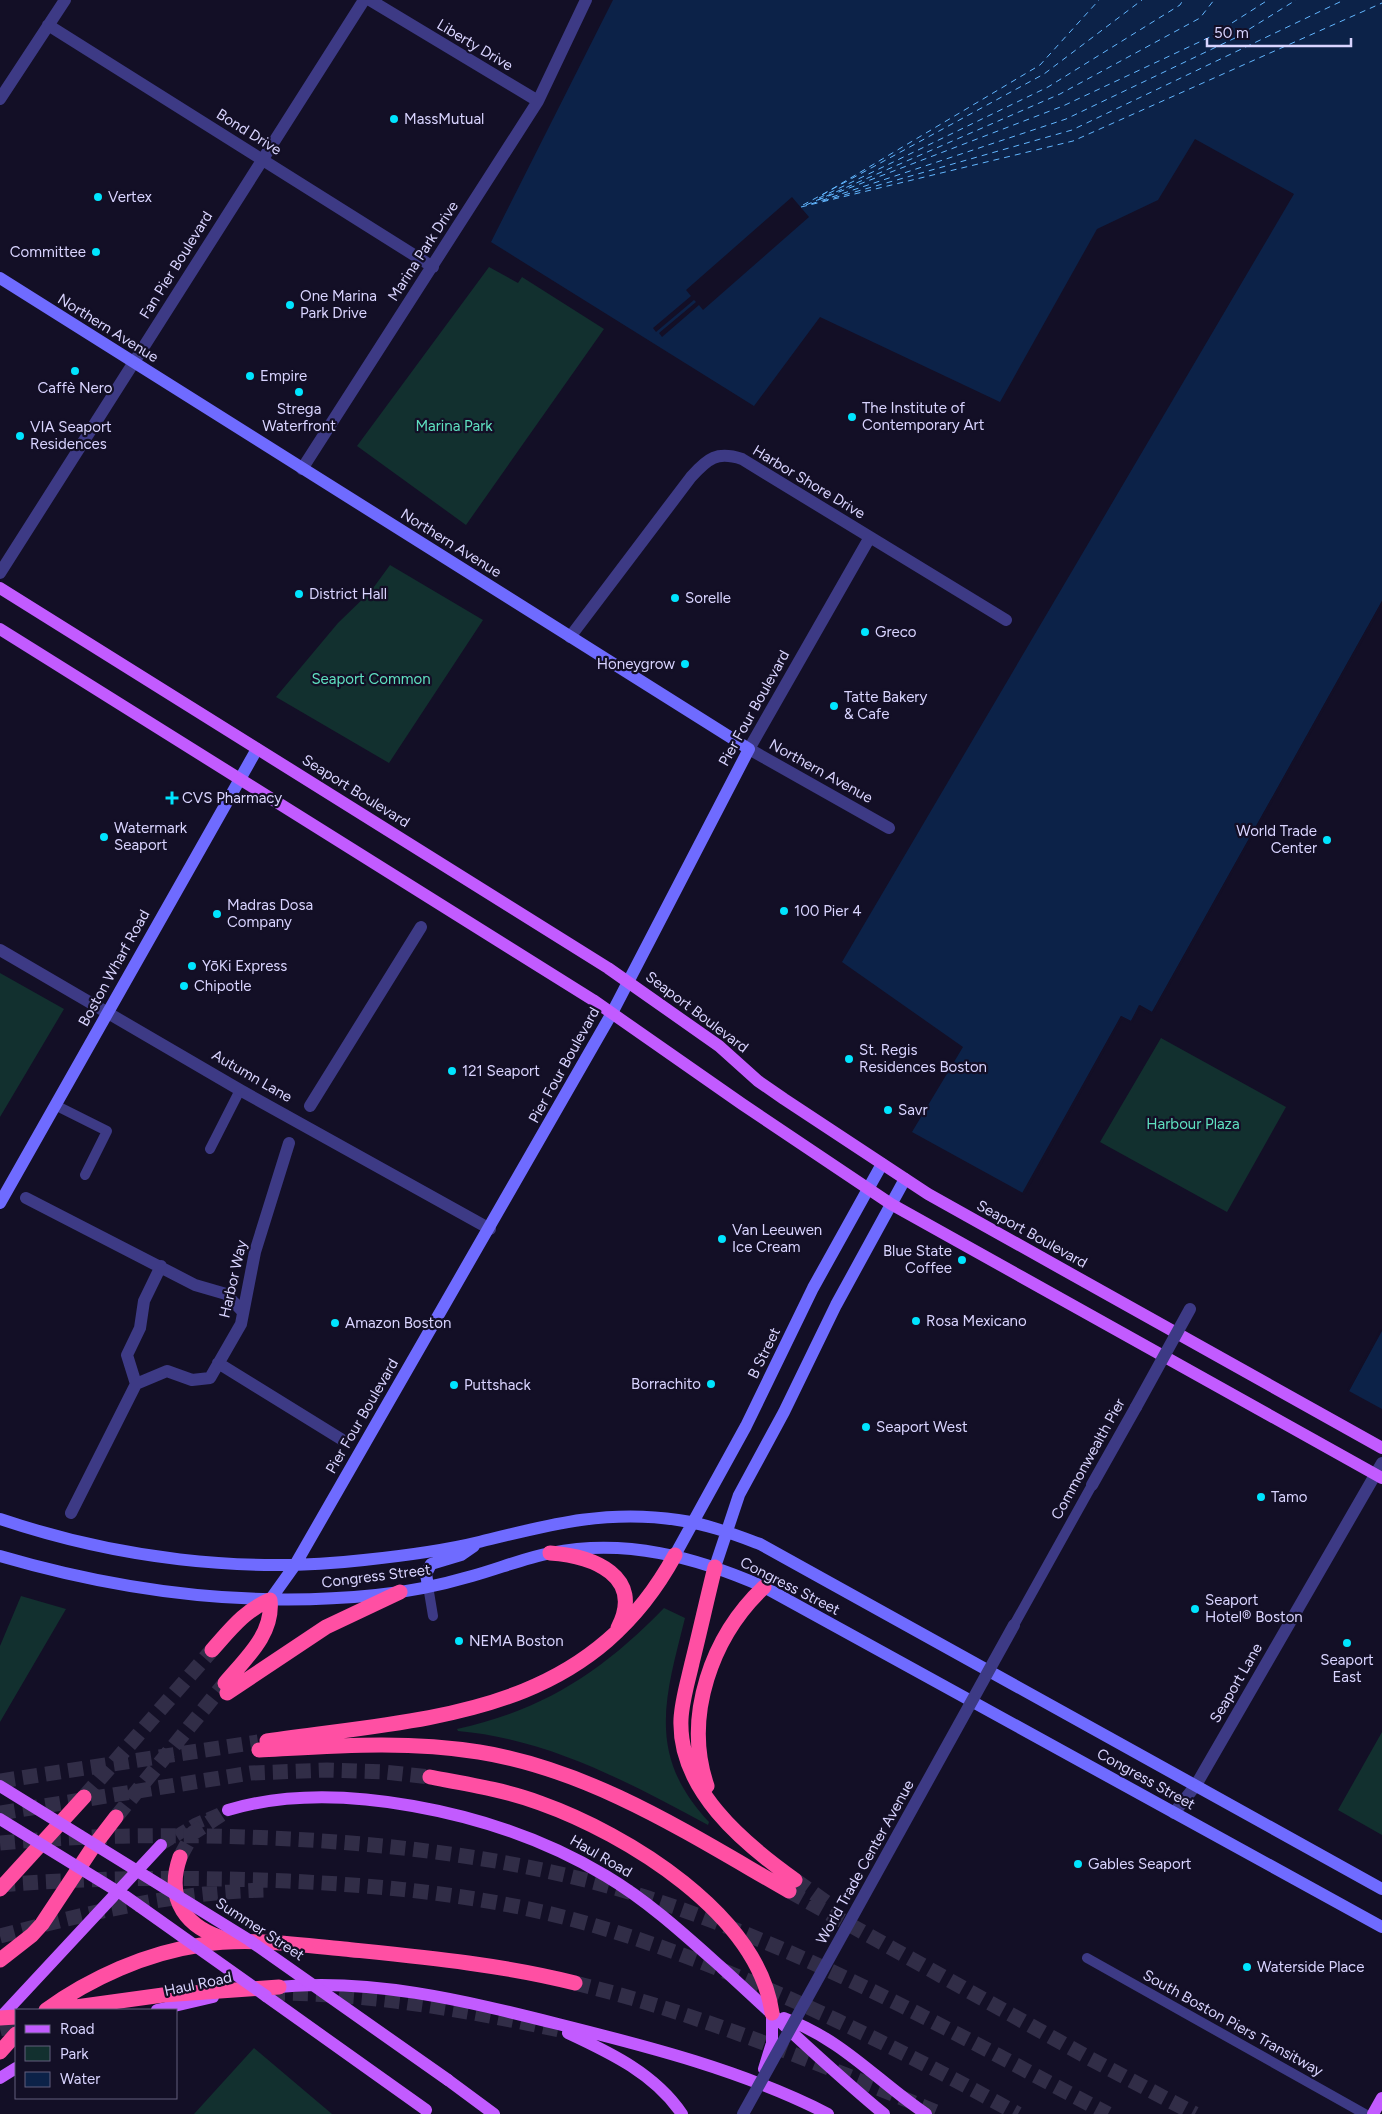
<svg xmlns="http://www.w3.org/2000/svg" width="1382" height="2114" font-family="Figtree,sans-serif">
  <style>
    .green { fill: #12302f }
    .water { fill: #0c2248 }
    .pier { fill: #130f26 }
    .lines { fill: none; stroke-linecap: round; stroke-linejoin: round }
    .ferry { stroke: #62b6ff; stroke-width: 1; stroke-dasharray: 6 5; stroke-linecap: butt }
    .primary-tunnel { stroke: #312d47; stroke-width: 12; stroke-dasharray: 12 6; stroke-linecap: butt }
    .highway-tunnel { stroke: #312d47; stroke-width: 15; stroke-dasharray: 15 8; stroke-linecap: butt }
    .lane { stroke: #3d3a85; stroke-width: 10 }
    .street { stroke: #3d3a85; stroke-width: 12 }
    .secondary { stroke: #6f6bff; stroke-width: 12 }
    .primary { stroke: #c25bff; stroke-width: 12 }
    .highway { stroke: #ff4fa3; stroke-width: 15 }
    .street-bridge { stroke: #3d3a85; stroke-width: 12 }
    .primary-bridge { stroke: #c25bff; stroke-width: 12 }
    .poi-dot { fill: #00e5ff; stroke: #130f26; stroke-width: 2 }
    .labels { text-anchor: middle; stroke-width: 4.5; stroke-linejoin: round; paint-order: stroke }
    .street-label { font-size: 15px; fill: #d9d4ff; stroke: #130f26 }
    .poi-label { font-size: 15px; fill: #d9d4ff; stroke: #130f26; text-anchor: start }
    .park-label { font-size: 15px; fill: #5fe0c0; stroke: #130f26 }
  </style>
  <rect width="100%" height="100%" fill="#130f26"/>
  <path class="green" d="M489 267 518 283 522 277 604 329 466 525 357 446Z
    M390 565 483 620 389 763 276 697 338 623 371 591Z
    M0 973 64 1009 0 1117Z
    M1161 1038 1286 1107 1227 1212 1100 1142Z
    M21 1596 66 1609 0 1722V1646Z
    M664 1608 685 1618C665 1698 646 1755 709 1822L708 1825C628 1782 549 1739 458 1731L457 1729C544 1710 603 1671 664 1608Z
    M1382 1732V1835L1338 1810Z
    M254 2048 332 2114H194Z"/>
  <path class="water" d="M613 0H1382V601L1152 1012 1140 1005 1131 1021 1121 1016 1023 1193 912 1132 963 1047 842 962 1294 194 1195 139 1158 200 1097 229 1000 402 820 317 754 406 491 242Z
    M1382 1331V1409L1349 1391Z"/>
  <path class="pier" d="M792 197 809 217 703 310 699 305 662 337 659 333 696 302 694 300 656 332 653 328 691 296 686 290Z
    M1382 601V606L1154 1013 1151 1014 1140 1009 1132 1023 1122 1019 1025 1194 1021 1195 1121 1016 1131 1021 1139 1005 1152 1012Z
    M1382 1329 1349 1391 1347 1390 1380 1330Z"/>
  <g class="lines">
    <path class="ferry" d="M822 195 1040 65 1099 0
      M819 198 1048 87 1180 5 1183 0
      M818 200 1063 106 1210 37 1268 0
      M823 201 1072 130 1344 0
      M811 204 1066 119 1235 38 1296 0
      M803 205 1044 74 1142 0
      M806 205 1060 94 1200 18 1214 0
      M801 207 1073 141 1382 3"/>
    <path class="primary-tunnel" d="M161 1845 195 1824 228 1810"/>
    <path class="highway-tunnel" d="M0 1781 258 1742
      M84 1797 212 1650
      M0 1813 251 1773 327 1770 384 1772 430 1777
      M116 1817 225 1683
      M0 1843C97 1834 195 1834 292 1839 413 1846 533 1861 648 1898 811 1951 958 2035 1108 2114
      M180 1857 193 1833 228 1810
      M795 1880 830 1905
      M0 1885C96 1877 192 1877 288 1881 389 1886 492 1896 589 1924 740 1968 881 2039 1018 2114
      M789 1891 1089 2058 1195 2114
      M0 1936C87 1913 175 1892 266 1890
      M575 1983C702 2014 822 2065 941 2114
      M270 1993C370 1993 466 2010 564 2031
      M0 2029 16 2025"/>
    <path class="lane" d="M55 1105 107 1131 85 1175
      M210 1149 240 1090
      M428 1586 433 1616
      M1014 1625 1092 1485
      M1087 1958 1365 2114"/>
    <path class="street" d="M370 0 538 101
      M48 25 433 267
      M0 99 65 0
      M302 469 538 101 586 0
      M870 537 749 749 889 828
      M0 573 364 0
      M570 637 691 477C708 458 717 451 742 459L1006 620
      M0 950 240 1090 490 1229
      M310 1106 421 927
      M26 1198 195 1285 226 1294 243 1312
      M218 1363 341 1439
      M136 1384 127 1355 140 1328 144 1301 161 1266
      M1092 1485 1136 1407
      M71 1513 136 1384 167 1371 192 1380 210 1378 241 1324 255 1252 289 1143
      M1174 1813 1196 1785 1382 1463"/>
    <path class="secondary" d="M0 278 749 749 612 1013 295 1565 270 1600
      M0 1203 257 749
      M0 1519C116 1558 242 1574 364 1560 402 1556 442 1551 479 1542 548 1525 606 1509 678 1520 707 1524 733 1534 760 1544L1382 1889
      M675 1555 746 1426 813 1288 882 1164
      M0 1556C123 1592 248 1608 376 1595 408 1592 441 1585 472 1576 498 1569 524 1558 551 1553 625 1538 696 1557 764 1587L1382 1927
      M715 1567 739 1495 784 1412 836 1305 905 1179
      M428 1586 426 1574 431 1564 461 1555 474 1546"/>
    <path class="primary" d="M0 588 608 968 719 1046 758 1081 784 1099 928 1194 1382 1448
      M0 629 593 1000 742 1104 891 1204 1382 1478
      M228 1810C288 1792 352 1795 413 1806 481 1818 546 1840 606 1876 648 1901 685 1935 722 1968 776 2017 828 2068 884 2114
      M270 1988C366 1976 466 2001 558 2024 650 2047 744 2071 828 2114
      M266 1996 426 2110
      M157 2010 213 1997
      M0 2018 161 1845
      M784 2018C843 2040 875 2079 926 2114
      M568 2033C611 2053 655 2074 682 2114
      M764 2069 772 2043V2013
      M0 2078 16 2068
      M448 2080 494 2114
      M1373 2114 1382 2098"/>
    <path class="highway" d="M550 1553C593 1556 645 1576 618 1628
      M715 1567C707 1599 700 1631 692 1663 688 1681 682 1700 681 1719 678 1789 743 1843 795 1880
      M212 1650C230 1630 245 1610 270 1600 274 1634 245 1659 225 1683
      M227 1693 326 1627 400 1592
      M267 1741C429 1717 586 1718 675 1555
      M259 1750C333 1746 406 1740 479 1752 592 1770 691 1835 789 1891
      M430 1777C467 1784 505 1790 540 1803 627 1834 758 1914 772 2013
      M707 1786C683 1716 712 1636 764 1587
      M180 1857C165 1900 186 1929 229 1940
      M0 1889 84 1797
      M0 1960 32 1935 42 1924 93 1847 116 1817
      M46 2010C91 1978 146 1953 201 1945 247 1937 298 1945 344 1949 422 1957 499 1964 575 1983
      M54 2010 163 1995 279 1987
      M0 2018 16 2017
      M0 2052 16 2034"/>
    <path class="street-bridge" d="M1136 1407 1190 1309
      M743 2114 1014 1625"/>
    <path class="primary-bridge" d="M0 1786 249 1940 448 2080
      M0 1819 125 1896 266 1996"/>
  </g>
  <g class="poi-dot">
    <circle cx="394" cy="119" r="5"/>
    <circle cx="98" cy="197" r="5"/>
    <circle cx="96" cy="252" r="5"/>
    <circle cx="290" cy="305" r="5"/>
    <circle cx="75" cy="371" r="5"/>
    <circle cx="250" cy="376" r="5"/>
    <circle cx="299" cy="392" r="5"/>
    <circle cx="852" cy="417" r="5"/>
    <circle cx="20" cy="436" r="5"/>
    <circle cx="299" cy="594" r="5"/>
    <circle cx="675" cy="598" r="5"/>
    <circle cx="865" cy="632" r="5"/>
    <circle cx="685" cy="664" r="5"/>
    <circle cx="834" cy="706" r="5"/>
    <path d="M169.5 790.5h5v5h5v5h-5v5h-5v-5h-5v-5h5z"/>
    <circle cx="104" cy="837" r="5"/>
    <circle cx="1327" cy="840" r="5"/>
    <circle cx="784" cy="911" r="5"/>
    <circle cx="217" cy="914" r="5"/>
    <circle cx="192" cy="966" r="5"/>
    <circle cx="184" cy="986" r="5"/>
    <circle cx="849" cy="1059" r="5"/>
    <circle cx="452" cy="1071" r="5"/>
    <circle cx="888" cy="1110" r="5"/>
    <circle cx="722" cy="1239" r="5"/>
    <circle cx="962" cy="1260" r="5"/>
    <circle cx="916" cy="1321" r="5"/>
    <circle cx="335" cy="1323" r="5"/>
    <circle cx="711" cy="1384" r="5"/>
    <circle cx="454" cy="1385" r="5"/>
    <circle cx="866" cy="1427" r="5"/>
    <circle cx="1261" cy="1497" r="5"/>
    <circle cx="1195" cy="1609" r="5"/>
    <circle cx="459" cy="1641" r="5"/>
    <circle cx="1347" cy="1643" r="5"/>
    <circle cx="1078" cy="1864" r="5"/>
    <circle cx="1247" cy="1967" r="5"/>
  </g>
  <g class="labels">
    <g class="street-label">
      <text transform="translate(475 45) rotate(31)" y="5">Liberty Drive</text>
      <text transform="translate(249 132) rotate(32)" y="5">Bond Drive</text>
      <text transform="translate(423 251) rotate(-57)" y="5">Marina Park Drive</text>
      <text transform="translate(176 265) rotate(-58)" y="5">Fan Pier Boulevard</text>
      <text transform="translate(108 328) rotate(32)" y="5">Northern Avenue</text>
      <text transform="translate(809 482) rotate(31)" y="5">Harbor Shore Drive</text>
      <text transform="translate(451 543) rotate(32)" y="5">Northern Avenue</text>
      <text transform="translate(754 708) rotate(-61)" y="5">Pier Four Boulevard</text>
      <text transform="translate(821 771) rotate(29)" y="5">Northern Avenue</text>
      <text transform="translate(356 791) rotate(32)" y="5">Seaport Boulevard</text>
      <text transform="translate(114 968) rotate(-61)" y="5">Boston Wharf Road</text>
      <text transform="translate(697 1012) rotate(37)" y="5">Seaport Boulevard</text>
      <text transform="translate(564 1065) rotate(-61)" y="5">Pier Four Boulevard</text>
      <text transform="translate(252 1076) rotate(30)" y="5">Autumn Lane</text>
      <text transform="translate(1032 1234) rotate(29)" y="5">Seaport Boulevard</text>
      <text transform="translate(233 1279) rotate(-77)" y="5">Harbor Way</text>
      <text transform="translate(764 1353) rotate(-64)" y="5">B Street</text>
      <text transform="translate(362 1416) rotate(-60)" y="5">Pier Four Boulevard</text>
      <text transform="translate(1088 1459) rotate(-61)" y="5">Commonwealth Pier</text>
      <text transform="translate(376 1576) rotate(-7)" y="5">Congress Street</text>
      <text transform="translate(790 1586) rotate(27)" y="5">Congress Street</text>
      <text transform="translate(1236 1683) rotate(-60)" y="5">Seaport Lane</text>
      <text transform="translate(1146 1779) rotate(29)" y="5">Congress Street</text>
      <text transform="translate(601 1856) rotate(30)" y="5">Haul Road</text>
      <text transform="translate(865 1862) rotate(-61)" y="5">World Trade Center Avenue</text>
      <text transform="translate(260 1929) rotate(33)" y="5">Summer Street</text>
      <text transform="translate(198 1984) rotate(-12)" y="5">Haul Road</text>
      <text transform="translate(1233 2023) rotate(29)" y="5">South Boston Piers Transitway</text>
    </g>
    <g class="poi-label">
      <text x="404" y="124">MassMutual</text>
      <text x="108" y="202">Vertex</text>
      <text x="86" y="257" text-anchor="end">Committee</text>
      <text x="300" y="301">One Marina<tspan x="300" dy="17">Park Drive</tspan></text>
      <text x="260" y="381">Empire</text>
      <text x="75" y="393" text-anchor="middle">Caffè Nero</text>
      <text x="862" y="413">The Institute of<tspan x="862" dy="17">Contemporary Art</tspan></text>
      <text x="299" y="414" text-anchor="middle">Strega<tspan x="299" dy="17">Waterfront</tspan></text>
      <text x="30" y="432">VIA Seaport<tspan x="30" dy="17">Residences</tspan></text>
      <text x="309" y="599">District Hall</text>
      <text x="685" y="603">Sorelle</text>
      <text x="875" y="637">Greco</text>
      <text x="675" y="669" text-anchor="end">Honeygrow</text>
      <text x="844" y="702">Tatte Bakery<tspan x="844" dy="17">&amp; Cafe</tspan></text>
      <text x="182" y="803">CVS Pharmacy</text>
      <text x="114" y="833">Watermark<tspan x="114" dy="17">Seaport</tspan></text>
      <text x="1317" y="836" text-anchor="end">World Trade<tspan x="1317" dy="17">Center</tspan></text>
      <text x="227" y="910">Madras Dosa<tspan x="227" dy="17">Company</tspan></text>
      <text x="794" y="916">100 Pier 4</text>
      <text x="202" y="971">YōKi Express</text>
      <text x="194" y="991">Chipotle</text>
      <text x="859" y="1055">St. Regis<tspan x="859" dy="17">Residences Boston</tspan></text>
      <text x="462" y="1076">121 Seaport</text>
      <text x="898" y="1115">Savr</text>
      <text x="732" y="1235">Van Leeuwen<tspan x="732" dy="17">Ice Cream</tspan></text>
      <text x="952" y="1256" text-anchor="end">Blue State<tspan x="952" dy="17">Coffee</tspan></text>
      <text x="926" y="1326">Rosa Mexicano</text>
      <text x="345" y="1328">Amazon Boston</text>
      <text x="701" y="1389" text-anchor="end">Borrachito</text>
      <text x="464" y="1390">Puttshack</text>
      <text x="876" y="1432">Seaport West</text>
      <text x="1271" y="1502">Tamo</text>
      <text x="1205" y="1605">Seaport<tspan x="1205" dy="17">Hotel® Boston</tspan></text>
      <text x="469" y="1646">NEMA Boston</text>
      <text x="1347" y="1665" text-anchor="middle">Seaport<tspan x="1347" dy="17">East</tspan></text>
      <text x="1088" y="1869">Gables Seaport</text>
      <text x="1257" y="1972">Waterside Place</text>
    </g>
    <g class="park-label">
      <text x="454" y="431">Marina Park</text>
      <text x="371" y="684">Seaport Common</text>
      <text x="1193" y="1129">Harbour Plaza</text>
    </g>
  </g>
  <rect x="15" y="2009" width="162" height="90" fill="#130f26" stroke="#625e7d"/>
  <rect x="25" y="2025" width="25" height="8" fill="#c25bff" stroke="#625e7d"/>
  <text x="60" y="2034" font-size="15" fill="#d9d4ff">Road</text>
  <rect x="25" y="2046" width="25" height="15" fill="#12302f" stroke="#625e7d"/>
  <text x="60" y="2059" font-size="15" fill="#d9d4ff">Park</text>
  <rect x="25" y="2072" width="25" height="15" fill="#0c2248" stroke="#625e7d"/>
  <text x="60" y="2084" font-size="15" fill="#d9d4ff">Water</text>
  <path d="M1207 38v8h144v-8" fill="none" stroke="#d9d4ff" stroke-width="2.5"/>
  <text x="1214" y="38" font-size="15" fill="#d9d4ff" stroke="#130f26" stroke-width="4" paint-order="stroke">50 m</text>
</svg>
